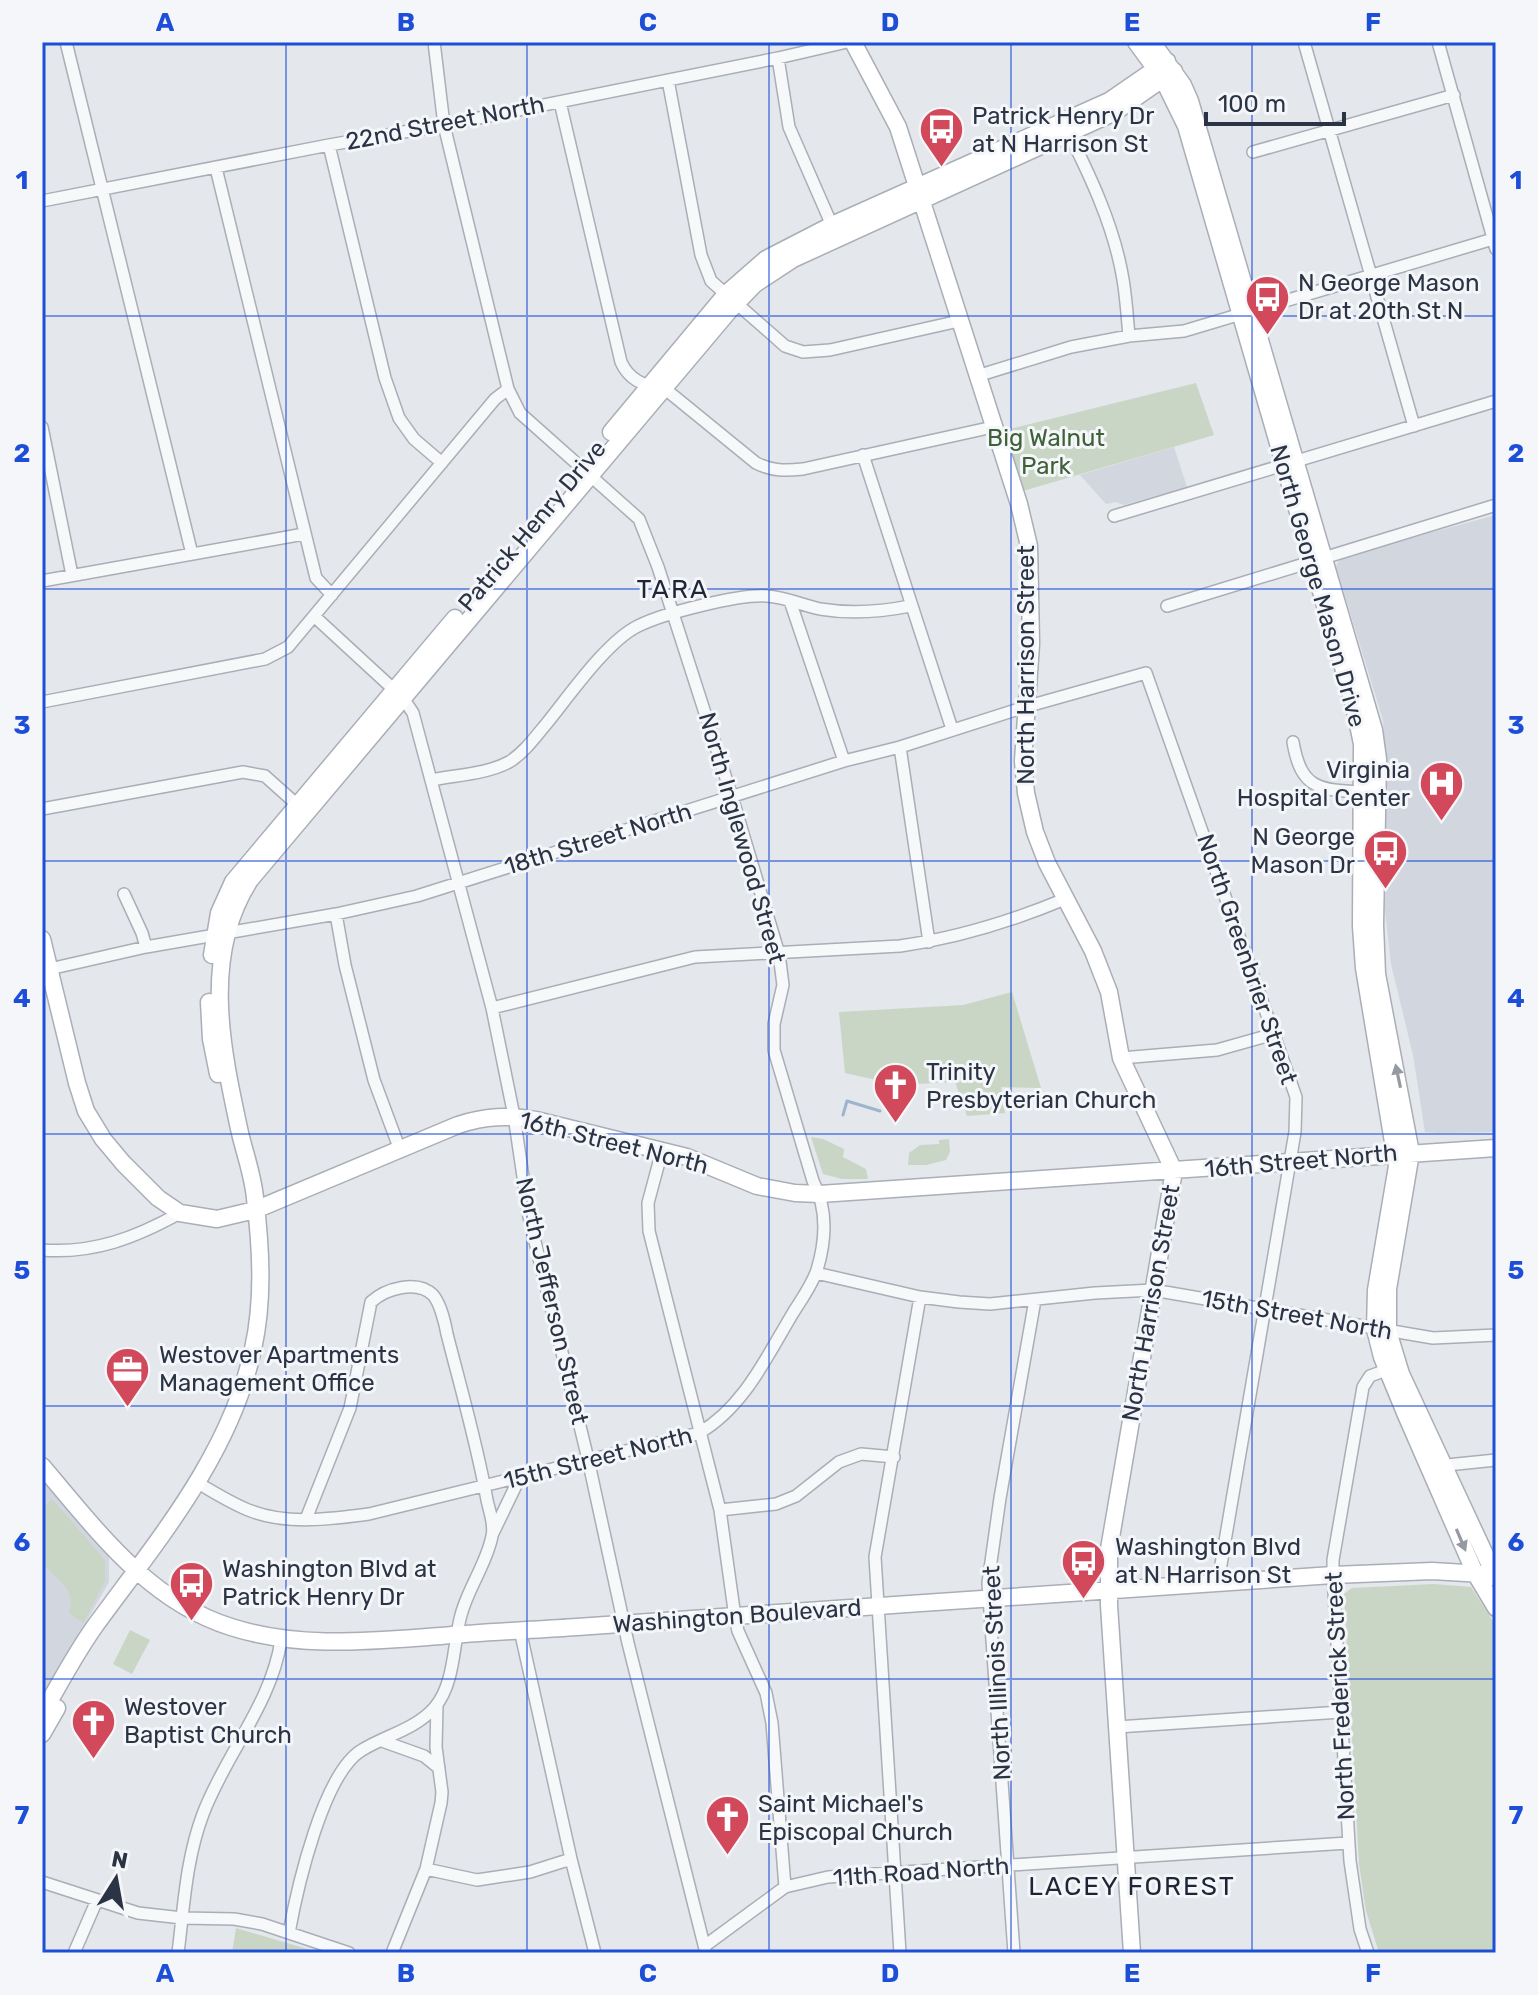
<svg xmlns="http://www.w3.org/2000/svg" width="1538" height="1995" font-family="Rubik,sans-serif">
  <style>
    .built { fill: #d2d6de }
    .green { fill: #c9d6c5 }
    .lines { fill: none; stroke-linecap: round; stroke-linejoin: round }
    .stream { stroke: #9fb4cc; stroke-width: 3 }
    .street-casing { stroke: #a9aeb7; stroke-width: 14 }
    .secondary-casing { stroke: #a9aeb7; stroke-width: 19 }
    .street { stroke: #f7f8fa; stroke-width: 11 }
    .secondary { stroke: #fff; stroke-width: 16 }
    .oneway { fill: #959aa2 }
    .grid { fill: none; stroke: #1d4ed8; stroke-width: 2; stroke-opacity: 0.55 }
    .labels { text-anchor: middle; stroke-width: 6; stroke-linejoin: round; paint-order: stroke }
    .poi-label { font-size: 24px; fill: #2b3445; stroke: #f4f6f9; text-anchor: start }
    .street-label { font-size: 24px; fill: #2b3445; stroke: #f4f6f9 }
    .park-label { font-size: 24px; fill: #3f6138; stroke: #f4f6f9 }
    .neighbourhood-label { font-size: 26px; letter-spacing: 2px; fill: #1d2536; stroke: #f4f6f9 }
    .neatline { fill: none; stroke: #1d4ed8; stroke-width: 3 }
    .grid-label { font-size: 26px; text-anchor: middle; font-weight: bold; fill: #1d4ed8 }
  </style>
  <rect width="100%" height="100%" fill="#e4e7ec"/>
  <path class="built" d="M1174 447 1187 487 1124 505 1116 502 1106 504 1080 475Z
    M1496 515V1132L1439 1133 1425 1132 1413 1055 1391 964 1385 911 1386 779 1383 720 1336 567 1341 557Z
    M42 1480 109 1557V1582L42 1699Z"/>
  <path class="green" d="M1196 383 1214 435 1023 491 1006 430Z
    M1012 992 1041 1088 1001 1087 1005 1113 967 1116 955 1082 899 1085 845 1073 839 1012 963 1005Z
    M811 1137 823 1139 844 1149 843 1157 866 1169 868 1179H842L823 1174Z
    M949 1139 950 1152 946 1160 926 1165H908L909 1153 920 1145 939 1144V1140Z
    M52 1499 105 1560V1581L83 1623 69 1613C78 1583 50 1580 42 1559 38 1550 42 1520 42 1508Z
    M1434 1584 1471 1587 1496 1626V1953H1379L1366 1911 1359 1864 1344 1594 1352 1588Z
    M130 1630 150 1640 132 1674 113 1664Z
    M236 1928 321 1953H232Z"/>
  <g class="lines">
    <path class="stream" d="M843 1115 847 1101 880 1111"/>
    <defs>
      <path id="street" d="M66 42 192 554
        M1304 42 1414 426
        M1438 42 1496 249
        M778 58 789 127 834 230
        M668 80 701 255 711 281 785 346 803 352 830 350 959 321
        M560 102 621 362C629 380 645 387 664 388L756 463C772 471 785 471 803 469L993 427
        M1066 128C1089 173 1113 224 1122 274 1126 294 1127 315 1129 336
        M329 145 385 378 399 418 414 439 442 463
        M1253 152 1454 95
        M216 168 316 578 332 595
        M42 201 329 145 444 125 778 58 847 42
        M977 376 1071 347 1129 336 1184 331 1493 239
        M42 427 72 575
        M863 455 952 729
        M1114 516 1496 401
        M42 581 304 534
        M790 601 844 761
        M1167 606 1496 505
        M314 616 403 698 413 713 492 1008 514 1116 529 1217 588 1459 628 1643 706 1953
        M42 702 265 659 288 647 495 399 508 389
        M1293 742C1301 789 1319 790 1362 792
        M900 747 929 942
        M432 780C456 775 487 774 509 762 524 753 536 736 547 723 569 696 607 641 638 626 664 613 739 594 767 596 785 597 802 605 820 609 850 614 880 612 910 606
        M42 809 243 772 265 776 303 810
        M124 894 142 933 146 947
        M336 914 345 965 374 1080 400 1150
        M45 970 146 947 336 914 417 896 844 761 900 747 1025 707 1146 673 1296 1097 1295 1132 1218 1582
        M492 1008 695 957 900 946C957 938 1012 921 1065 899
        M1121 1058 1217 1050 1274 1034
        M662 1151 648 1203 649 1231 720 1510 735 1617 738 1631 766 1693 772 1723 785 1887
        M42 1250C93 1254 135 1238 180 1213
        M816 1273 920 1297 959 1302 990 1304 1095 1293 1153 1290 1433 1338 1496 1335
        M1437 1466 1496 1460
        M196 1482C214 1492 232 1504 251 1511 287 1525 332 1519 369 1514L699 1433C744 1407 767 1356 793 1313 801 1300 812 1285 817 1270 826 1240 828 1209 813 1181L774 1050V1024L783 985 779 954 732 797 658 567 639 519 520 413 508 389 444 125 434 42
        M720 1510 776 1504 796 1496 839 1462 861 1454 894 1457
        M493 1533 520 1477
        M520 1630 571 1859 595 1953
        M1117 1727 1341 1712
        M382 1741 424 1756 439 1768
        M426 1869 477 1880 530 1872 571 1859
        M42 1882 138 1913 182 1918 234 1919 262 1924 349 1953
        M289 1933C297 1889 323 1773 362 1750 386 1735 415 1730 435 1707 455 1683 453 1644 461 1615 468 1588 487 1563 492 1536 495 1525 489 1510 487 1500 477 1444 461 1389 447 1334 445 1323 440 1303 433 1295 417 1279 385 1289 371 1302L350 1408 306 1519
        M706 1945 785 1887 828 1877 1348 1843
        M74 1953 97 1900
        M178 1953C184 1905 186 1859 203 1814 225 1755 272 1703 281 1640
        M392 1953 426 1869 441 1803 442 1792 436 1747 437 1705
        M900 1953 875 1557 920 1297
        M1014 1953 988 1583 1000 1498 1035 1300
        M1368 1953 1360 1929 1350 1861 1333 1575V1560L1363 1387 1370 1376 1392 1368"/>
      <path id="secondary" d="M853 42 898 127 1019 504 1029 546 1030 592 1031 644 1023 761 1026 793 1035 832 1047 863 1093 951 1109 992 1121 1058 1174 1171 1109 1549V1605L1132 1953
        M1136 42 1163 79 1186 126 1354 705 1362 744 1361 926 1364 968 1397 1166 1376 1290 1375 1329 1382 1357 1406 1415 1475 1573 1496 1608
        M1152 42 1183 85 1190 101 1374 730 1378 759 1375 925 1377 974 1411 1153 1388 1289V1331L1401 1374 1496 1578
        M611 432 726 294 766 259 832 225 1109 101 1167 61
        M42 939 77 1083 86 1111 103 1139 123 1163 158 1198 180 1213 217 1219 255 1210 458 1125C485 1116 508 1115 536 1120L687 1157 757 1186 795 1193 820 1194 1496 1148
        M212 955 219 913 233 882 455 618
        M209 1002 211 1039 218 1074
        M42 1466C96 1529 148 1601 231 1627 300 1649 370 1641 441 1636 486 1632 532 1630 577 1627 829 1611 1081 1590 1333 1575L1432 1571 1483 1574
        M42 1714C59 1685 75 1654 95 1626 157 1541 231 1454 253 1349 264 1300 261 1248 255 1198 253 1176 245 1154 240 1133 222 1050 201 956 250 880L729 311 755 284 793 259 1115 112 1174 71
        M42 1734 57 1708"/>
    </defs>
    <use href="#street" class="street-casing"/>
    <use href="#secondary" class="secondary-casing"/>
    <use href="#street" class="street"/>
    <use href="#secondary" class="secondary"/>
  </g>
  <defs><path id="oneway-solid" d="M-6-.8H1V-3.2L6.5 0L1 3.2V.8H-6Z" transform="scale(2)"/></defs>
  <g class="oneway">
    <use href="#oneway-solid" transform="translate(1398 1076) rotate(-102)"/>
    <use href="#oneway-solid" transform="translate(1461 1540) rotate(67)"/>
  </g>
  <path class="grid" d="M286 42V1953M527 42V1953M769 42V1953M1011 42V1953M1252 42V1953M42 316H1496M42 589H1496M42 861H1496M42 1134H1496M42 1406H1496M42 1679H1496"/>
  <defs>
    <symbol id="bus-pin" viewBox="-11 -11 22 30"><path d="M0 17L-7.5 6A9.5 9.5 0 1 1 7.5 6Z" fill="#d1495b" stroke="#f4f6f9"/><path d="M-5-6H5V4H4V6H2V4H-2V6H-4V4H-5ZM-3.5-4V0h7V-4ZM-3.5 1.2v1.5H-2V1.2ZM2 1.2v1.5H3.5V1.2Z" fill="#fff"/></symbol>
    <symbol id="hospital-pin" viewBox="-11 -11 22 30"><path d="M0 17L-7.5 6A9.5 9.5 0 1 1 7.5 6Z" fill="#d1495b" stroke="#f4f6f9"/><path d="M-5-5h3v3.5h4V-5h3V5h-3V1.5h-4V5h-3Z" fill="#fff"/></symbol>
    <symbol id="church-pin" viewBox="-11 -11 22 30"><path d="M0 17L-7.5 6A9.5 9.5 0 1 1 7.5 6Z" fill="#d1495b" stroke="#f4f6f9"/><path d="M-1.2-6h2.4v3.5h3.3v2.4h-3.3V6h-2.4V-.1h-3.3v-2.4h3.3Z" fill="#fff"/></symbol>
    <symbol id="office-pin" viewBox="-11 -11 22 30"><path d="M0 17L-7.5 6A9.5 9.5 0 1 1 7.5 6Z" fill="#d1495b" stroke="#f4f6f9"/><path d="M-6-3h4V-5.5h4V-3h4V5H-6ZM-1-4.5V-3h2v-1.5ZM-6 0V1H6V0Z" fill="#fff"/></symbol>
  </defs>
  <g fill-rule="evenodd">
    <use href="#bus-pin" x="916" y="104" width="51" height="69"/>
    <use href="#bus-pin" x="1242" y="272" width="51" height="69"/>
    <use href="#hospital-pin" x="1416" y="758" width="51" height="69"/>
    <use href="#bus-pin" x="1360" y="826" width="51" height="69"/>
    <use href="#church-pin" x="870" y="1060" width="51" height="69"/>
    <use href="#office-pin" x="102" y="1344" width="51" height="69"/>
    <use href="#bus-pin" x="1058" y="1536" width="51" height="69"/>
    <use href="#bus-pin" x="166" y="1558" width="51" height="69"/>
    <use href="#church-pin" x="68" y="1696" width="51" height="69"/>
    <use href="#church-pin" x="702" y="1792" width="51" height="69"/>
  </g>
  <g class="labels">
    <g class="poi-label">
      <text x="972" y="124">Patrick Henry Dr<tspan x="972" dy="28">at N Harrison St</tspan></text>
      <text x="1298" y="291">N George Mason<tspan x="1298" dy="28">Dr at 20th St N</tspan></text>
      <text x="1410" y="778" text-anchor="end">Virginia<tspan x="1410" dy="28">Hospital Center</tspan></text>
      <text x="1355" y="845" text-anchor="end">N George<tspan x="1355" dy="28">Mason Dr</tspan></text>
      <text x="926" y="1080">Trinity<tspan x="926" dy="28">Presbyterian Church</tspan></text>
      <text x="159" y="1363">Westover Apartments<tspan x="159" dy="28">Management Office</tspan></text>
      <text x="1115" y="1555">Washington Blvd<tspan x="1115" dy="28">at N Harrison St</tspan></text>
      <text x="222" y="1577">Washington Blvd at<tspan x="222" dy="28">Patrick Henry Dr</tspan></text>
      <text x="124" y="1715">Westover<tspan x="124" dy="28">Baptist Church</tspan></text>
      <text x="758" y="1812">Saint Michael's<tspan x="758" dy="28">Episcopal Church</tspan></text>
    </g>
    <g class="street-label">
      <text transform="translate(445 123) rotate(-11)" y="8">22nd Street North</text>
      <text transform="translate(532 526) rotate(-50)" y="8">Patrick Henry Drive</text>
      <text transform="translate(1318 586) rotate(74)" y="8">North George Mason Drive</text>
      <text transform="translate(1026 665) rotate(-90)" y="8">North Harrison Street</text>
      <text transform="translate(742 838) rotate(74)" y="8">North Inglewood Street</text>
      <text transform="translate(598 839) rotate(-17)" y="8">18th Street North</text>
      <text transform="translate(1247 959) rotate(71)" y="8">North Greenbrier Street</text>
      <text transform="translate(614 1143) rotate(14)" y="8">16th Street North</text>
      <text transform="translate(1301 1161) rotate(-5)" y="8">16th Street North</text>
      <text transform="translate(552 1301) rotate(77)" y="8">North Jefferson Street</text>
      <text transform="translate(1151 1303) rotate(-80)" y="8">North Harrison Street</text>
      <text transform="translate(1297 1315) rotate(10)" y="8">15th Street North</text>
      <text transform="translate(598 1458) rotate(-14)" y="8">15th Street North</text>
      <text transform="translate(737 1616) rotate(-4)" y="8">Washington Boulevard</text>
      <text transform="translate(997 1673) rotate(-93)" y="8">North Illinois Street</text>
      <text transform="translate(1340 1696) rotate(-93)" y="8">North Frederick Street</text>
      <text transform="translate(921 1872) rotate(-4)" y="8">11th Road North</text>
    </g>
    <g class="park-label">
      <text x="1046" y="446">Big Walnut<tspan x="1046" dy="28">Park</tspan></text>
    </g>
    <g class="neighbourhood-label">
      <text x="673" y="598">TARA</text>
      <text x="1132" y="1895">LACEY FOREST</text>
    </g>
  </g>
  <rect width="1538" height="1995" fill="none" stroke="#f4f6f9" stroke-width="88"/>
  <g transform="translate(116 1879) rotate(11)" stroke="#f4f6f9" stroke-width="6" paint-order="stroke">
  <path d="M0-6L14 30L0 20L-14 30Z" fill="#2b3445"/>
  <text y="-12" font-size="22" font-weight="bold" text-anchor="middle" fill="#2b3445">N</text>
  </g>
  <path d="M1206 112v12h138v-12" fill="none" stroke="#2b3445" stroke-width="4"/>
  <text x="1218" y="112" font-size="24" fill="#2b3445" stroke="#f4f6f9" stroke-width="6" paint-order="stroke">100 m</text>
  <rect x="44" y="44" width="1450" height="1907" class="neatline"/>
  <g class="grid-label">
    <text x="165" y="31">A</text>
    <text x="406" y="31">B</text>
    <text x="648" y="31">C</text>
    <text x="890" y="31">D</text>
    <text x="1132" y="31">E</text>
    <text x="1373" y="31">F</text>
    <text x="22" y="189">1</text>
    <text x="1516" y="189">1</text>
    <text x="22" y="462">2</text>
    <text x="1516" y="462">2</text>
    <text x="22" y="734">3</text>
    <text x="1516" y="734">3</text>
    <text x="22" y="1007">4</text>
    <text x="1516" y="1007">4</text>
    <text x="22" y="1279">5</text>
    <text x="1516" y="1279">5</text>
    <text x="22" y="1551">6</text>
    <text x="1516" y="1551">6</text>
    <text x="22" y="1824">7</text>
    <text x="1516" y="1824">7</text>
    <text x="165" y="1982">A</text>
    <text x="406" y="1982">B</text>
    <text x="648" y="1982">C</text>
    <text x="890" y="1982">D</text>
    <text x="1132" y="1982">E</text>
    <text x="1373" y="1982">F</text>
  </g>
</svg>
